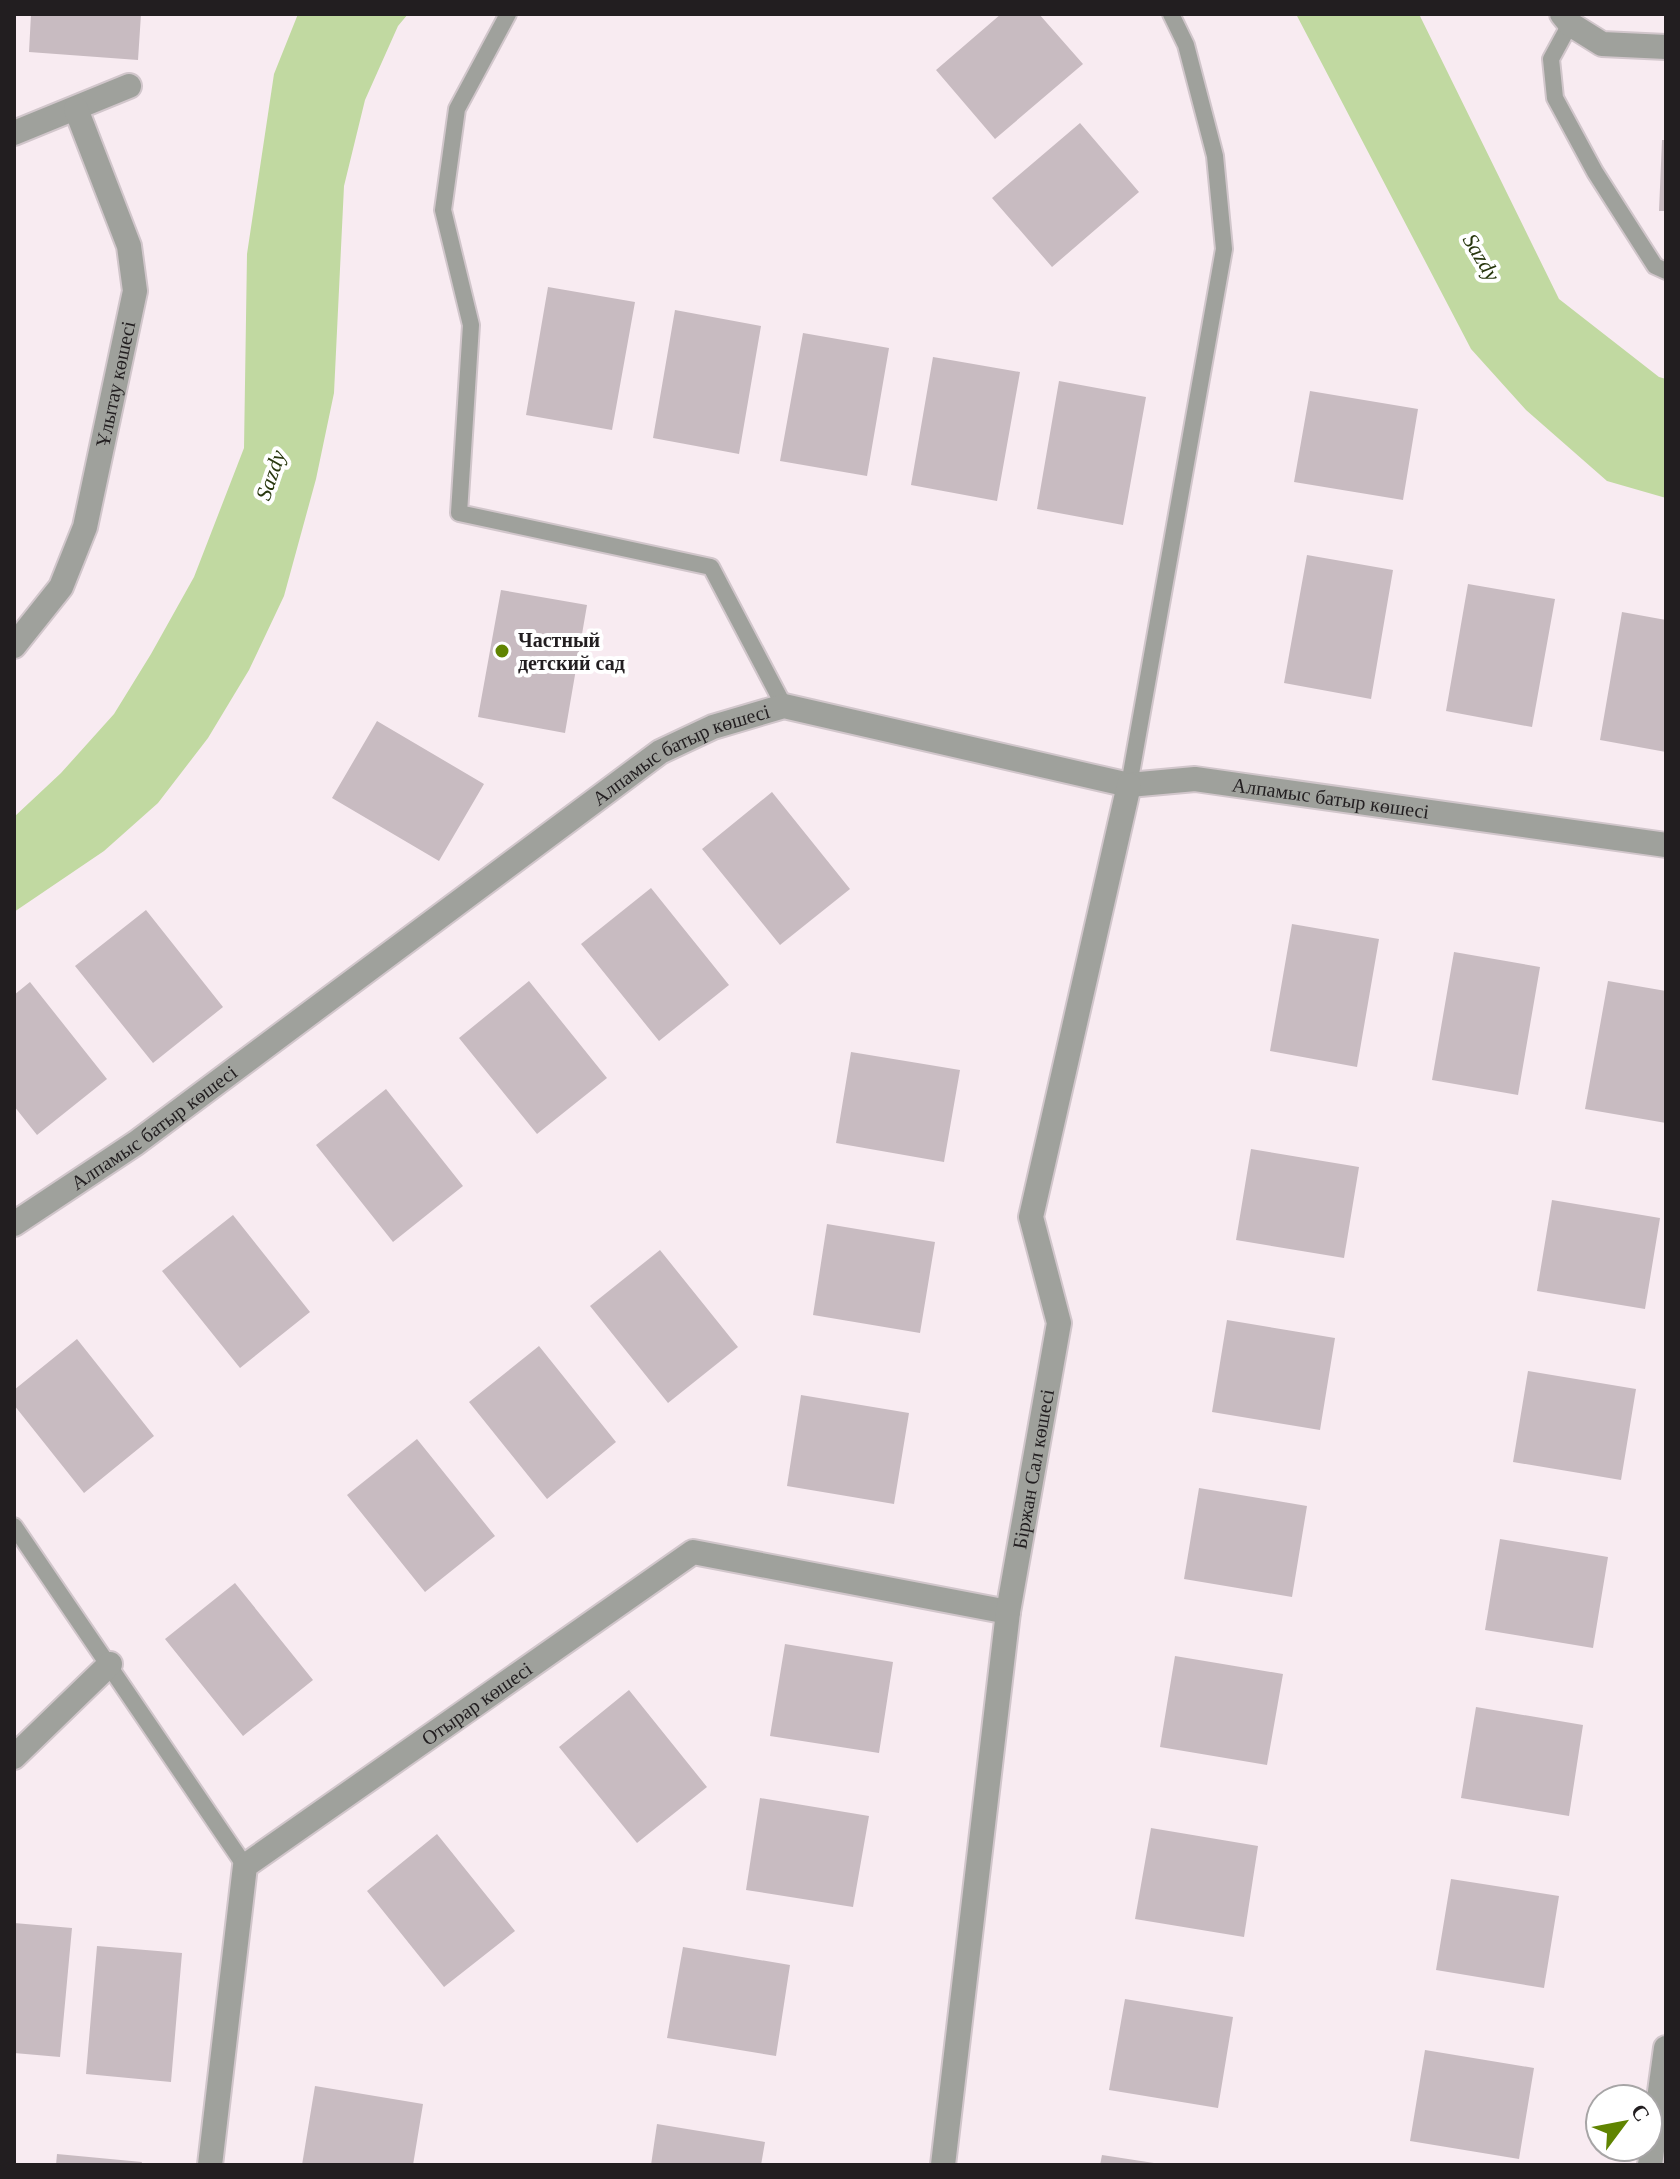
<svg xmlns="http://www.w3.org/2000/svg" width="1680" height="2179" font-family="'Times New Roman',serif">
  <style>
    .water { fill: #c1d9a1 }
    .building { fill: #c8bbc1 }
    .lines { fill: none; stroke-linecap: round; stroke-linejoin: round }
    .lane-casing { stroke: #d1c6cb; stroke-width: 20 }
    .street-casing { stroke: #d1c6cb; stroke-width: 28 }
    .lane { stroke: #9fa19c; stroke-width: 16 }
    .street { stroke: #9fa19c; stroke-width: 24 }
    .poi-dot { fill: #608401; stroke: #fff; stroke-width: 3 }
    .labels { text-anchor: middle; stroke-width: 8; stroke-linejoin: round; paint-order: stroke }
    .street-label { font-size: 20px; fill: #221e20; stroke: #fff }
    .poi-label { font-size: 20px; font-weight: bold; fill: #221e20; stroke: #fff; text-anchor: start }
    .water-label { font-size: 22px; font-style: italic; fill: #28370e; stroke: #fff }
  </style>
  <rect width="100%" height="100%" fill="#f8ebf1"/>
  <path class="water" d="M298 14H408L398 26 365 100 344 186 334 393 316 479 284 596 249 670 208 738 158 803 104 851 14 912V817L61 773 114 714 151 654 194 577 244 448 247 254 274 74Z
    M1296 14H1419L1559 299 1659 377 1666 379V498L1607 481 1526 410 1471 349Z"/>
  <path class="building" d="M31 14H141L138 60 29 52Z
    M1001 14H1039L1083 64 995 139 936 70Z
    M1080 123 1139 192 1052 267 992 198Z
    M1662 140H1666V211H1659Z
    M548 287 635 302 612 430 526 415Z
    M675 310 761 326 739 454 653 438Z
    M803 333 889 348 867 476 780 461Z
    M933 357 1020 372 997 501 911 485Z
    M1059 381 1146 397 1123 525 1037 509Z
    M1310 391 1418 409 1403 500 1294 482Z
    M1307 555 1393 570 1371 699 1284 683Z
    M1468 584 1555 599 1532 727 1446 711Z
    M501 590 587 605 565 733 478 717Z
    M1622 612 1666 620V752L1600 740Z
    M377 721 484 784 439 861 332 798Z
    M772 792 850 889 780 945 702 849Z
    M651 888 729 985 659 1041 581 944Z
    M146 910 223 1007 153 1063 75 966Z
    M1292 924 1379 939 1357 1067 1270 1051Z
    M1454 952 1540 967 1518 1095 1432 1080Z
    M529 981 607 1078 537 1134 459 1038Z
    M1608 981 1666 991V1123L1585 1109Z
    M30 982 107 1079 37 1135 14 1106V995Z
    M851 1052 960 1070 944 1162 836 1143Z
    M386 1089 463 1186 393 1242 316 1145Z
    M1251 1149 1359 1167 1344 1258 1236 1240Z
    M1552 1200 1660 1218 1645 1309 1537 1291Z
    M233 1215 310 1312 240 1368 162 1271Z
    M827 1224 935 1242 920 1333 813 1315Z
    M660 1250 738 1347 668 1403 590 1306Z
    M1227 1320 1335 1338 1320 1430 1212 1412Z
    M77 1339 154 1436 84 1493 14 1405V1390Z
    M539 1346 616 1442 547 1499 469 1402Z
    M1528 1371 1636 1389 1621 1480 1513 1462Z
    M801 1395 909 1413 894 1504 787 1486Z
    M417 1439 495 1536 425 1592 347 1495Z
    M1199 1488 1307 1506 1292 1597 1184 1579Z
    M1500 1539 1608 1557 1593 1648 1485 1630Z
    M235 1583 313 1680 243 1736 165 1639Z
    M785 1644 893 1662 879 1753 770 1736Z
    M1175 1656 1283 1674 1267 1765 1160 1747Z
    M629 1690 707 1787 637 1843 559 1747Z
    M1476 1707 1583 1725 1569 1816 1461 1798Z
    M760 1798 869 1816 853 1907 746 1890Z
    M1151 1828 1258 1846 1244 1937 1135 1919Z
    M437 1834 515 1931 444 1987 367 1891Z
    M1451 1879 1559 1896 1544 1988 1436 1970Z
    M14 1923 72 1928 60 2057 14 2053Z
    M97 1946 182 1953 171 2082 86 2074Z
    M683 1947 790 1965 776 2056 667 2038Z
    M1125 1999 1233 2017 1218 2108 1109 2090Z
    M1425 2050 1534 2068 1519 2159 1410 2141Z
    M315 2086 423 2104 413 2165H302Z
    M657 2124 765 2142 761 2165H651Z
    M57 2154 142 2162 141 2165H56Z
    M1102 2155 1154 2163V2165H1100Z"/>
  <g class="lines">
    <defs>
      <path id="lane" d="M508 14 457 109 443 210 471 325 459 513 711 567 784 706
        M1570 24 1551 59 1555 98 1595 172 1655 266 1666 271
        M1129 785 1224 249 1215 156 1186 45 1171 14
        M14 1526 245 1866"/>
      <g id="street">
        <path d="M1562 14 1570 24 1602 44 1666 47"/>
        <path d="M14 133 129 86"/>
        <path id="s1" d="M14 646 61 587 85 527 135 291 129 246 76 109"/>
        <path id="s2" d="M14 1224 136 1143 660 752 713 727 784 706 1129 785 1195 779 1666 845"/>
        <path d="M14 1757 110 1664"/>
        <path id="s3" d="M210 2165 245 1866 693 1552 1008 1612"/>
        <path id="s4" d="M943 2165 1008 1612 1059 1323 1031 1217 1129 785"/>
        <path d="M1650 2165 1666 2048"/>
      </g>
    </defs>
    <use href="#lane" class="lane-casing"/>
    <use href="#street" class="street-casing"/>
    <use href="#lane" class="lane"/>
    <use href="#street" class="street"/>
  </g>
  <circle class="poi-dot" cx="502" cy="651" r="8"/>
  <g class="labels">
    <g class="street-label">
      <text dy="7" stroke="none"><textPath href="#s1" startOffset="286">Ұлытау көшесі</textPath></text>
      <text dy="7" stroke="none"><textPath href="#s2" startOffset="818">Алпамыс батыр көшесі</textPath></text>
      <text dy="7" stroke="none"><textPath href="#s2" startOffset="1490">Алпамыс батыр көшесі</textPath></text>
      <text dy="7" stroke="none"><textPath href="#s2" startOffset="170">Алпамыс батыр көшесі</textPath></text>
      <text dy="7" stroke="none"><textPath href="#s4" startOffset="702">Біржан Сал көшесі</textPath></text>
      <text dy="7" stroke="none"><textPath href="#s3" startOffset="584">Отырар көшесі</textPath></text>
    </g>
    <g class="poi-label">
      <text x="518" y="647">Частный<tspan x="518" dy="23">детский сад</tspan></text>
    </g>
    <g class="water-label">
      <text transform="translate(1482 257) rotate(59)" y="8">Sazdy</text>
      <text transform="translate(270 475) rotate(-71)" y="8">Sazdy</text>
    </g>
  </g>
  <rect width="1680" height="2179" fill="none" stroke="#221e20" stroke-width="32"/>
  <g transform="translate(1624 2123) rotate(58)"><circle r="38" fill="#ffffff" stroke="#a7a5a6" stroke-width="2"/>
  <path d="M0-6L14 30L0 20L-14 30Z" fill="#608401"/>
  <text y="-12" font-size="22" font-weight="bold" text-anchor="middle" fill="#221e20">С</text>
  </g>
</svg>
